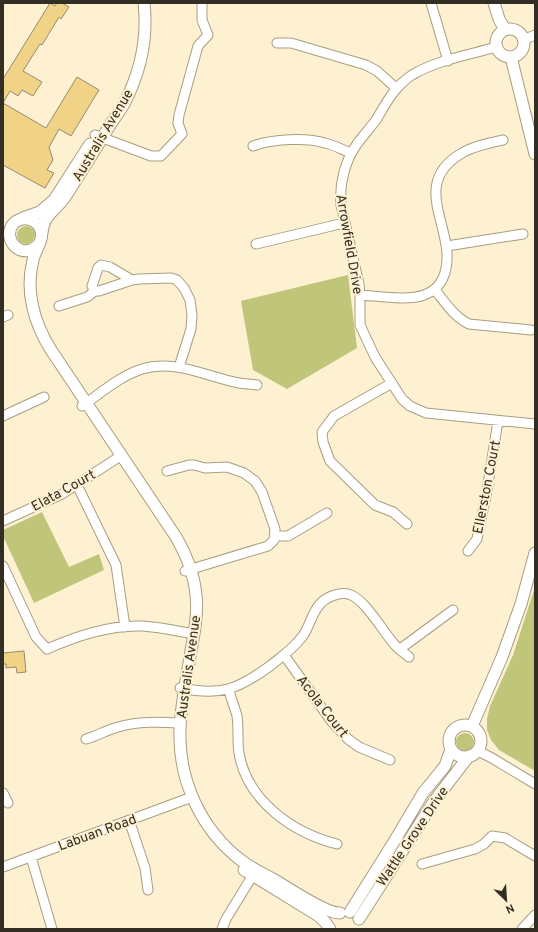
<svg xmlns="http://www.w3.org/2000/svg" width="538" height="932" font-family="Overpass,sans-serif">
  <style>
    .green { fill: #bfc67a }
    .building { fill: #f1d387; stroke: #968a6e }
    .lines { fill: none; stroke-linecap: round; stroke-linejoin: round }
    .minor-casing { stroke: #a99d81; stroke-width: 11 }
    .tertiary-casing { stroke: #a99d81; stroke-width: 13 }
    .minor { stroke: #fff; stroke-width: 9 }
    .tertiary { stroke: #fff; stroke-width: 11 }
    .labels { text-anchor: middle; stroke-width: 4; stroke-linejoin: round; paint-order: stroke }
    .street-label { font-size: 14px; fill: #332e23; stroke: #fef1d2 }
  </style>
  <rect width="100%" height="100%" fill="#fef1d2"/>
  <path class="green" d="M17 235a9 9 0 1 1 18 0a9 9 0 1 1-18 0Z
    M348 275 357 348 287 389 253 370 241 301Z
    M42 512 69 567 99 554 104 570 34 603 3 536V530Z
    M535 587V771L499 750 491 740 487 730V719L490 706 513 655Z
    M456 742a9 9 0 1 1 18 0a9 9 0 1 1-18 0Z"/>
  <path class="building" d="M50 3 55 6 57 3H62L69 7 61 19 59 17 42 45 40 44 23 71 42 82 33 96 22 90 18 96 10 91 3 103V79Z
    M77 77 99 90 71 136 59 129 52 142 49 147 53 160 47 170 54 173 45 188 3 165V103L46 128Z
    M24 651 26 672 17 673 16 667 6 668V664H3V653Z"/>
  <g class="lines">
    <defs>
      <path id="minor" d="M431 3 448 61
        M523 40 535 35
        M277 43H291L366 65 377 71 396 88
        M496 47C469 55 437 60 412 75 395 86 386 103 376 120 370 128 363 136 357 144 345 161 339 184 341 205L359 284 360 295V325L375 357 402 399 410 406 426 413 535 424
        M95 135 151 156H161L182 134 178 123 179 115 198 46 208 35 202 20V3
        M253 146C272 139 306 137 325 143 334 145 343 150 351 153
        M256 244 344 223
        M447 246 523 234
        M132 280 110 267 101 265 98 268 92 286 95 291H99L132 280 139 279 171 278 177 280 184 288 190 300 192 315 191 329 179 367
        M435 290C445 302 454 317 469 324L531 330
        M360 295C378 296 408 301 424 295 433 292 439 287 443 278 462 234 405 186 462 153 474 146 489 143 503 140
        M59 306 87 297 95 291
        M3 317 8 315
        M392 383 334 416 322 432 323 442 330 461 375 505 393 512 407 524
        M82 406C101 393 120 376 142 369 176 359 207 377 239 383 245 384 251 384 257 385
        M3 416 44 397
        M167 471 189 465H194L205 468 227 467 244 473 255 481 262 492 275 529 274 540 268 546 185 571
        M77 485 116 565 125 627
        M3 521 62 494 122 455
        M276 536H288L327 513
        M468 551 477 539 486 496 498 421
        M3 566 36 637 47 649C77 636 109 625 142 626 160 627 177 631 194 634
        M400 649 453 610
        M284 655 332 722 348 739 359 747 390 760
        M180 688C221 696 237 690 270 666 281 657 293 649 302 637 310 627 311 613 321 603 328 596 342 591 351 595 366 601 384 633 395 645 399 650 405 653 409 657
        M229 690C231 699 235 708 237 716 239 728 237 741 239 753 247 801 293 833 337 844
        M86 739C97 736 107 730 118 727 138 721 159 722 180 723
        M478 751 492 758 535 784
        M3 793 8 803
        M129 820 145 868 148 890
        M31 857 52 929
        M422 864 475 849 484 844 492 836 505 838 535 856
        M3 867 192 797
        M222 929 226 919 256 870
        M522 929 535 915"/>
      <path id="tertiary" d="M494 3 499 19 505 30
        M496 43a14 14 0 1 1 28 0a14 14 0 1 1-28 0Z
        M511 57 535 154
        M23 218 40 212 54 200 90 144
        M42 233C44 213 55 212 65 197 78 177 91 156 104 135 110 124 118 114 124 104 140 73 148 38 144 3
        M39 244C22 263 0 238 14 223 23 215 38 219 41 231 44 240 35 250 33 260 25 291 34 323 51 350L176 537C190 561 199 590 196 618 195 633 191 648 189 663 185 685 181 707 180 729 178 780 201 830 242 861 251 868 262 873 273 879 287 887 326 914 340 913
        M449 741a16 16 0 1 1 32 0a16 16 0 1 1-32 0Z
        M472 726 502 657 521 604 535 553
        M244 870 319 916 326 923 330 929
        M350 912 392 845 423 793 445 766 451 749
        M359 919 435 800 469 756"/>
    </defs>
    <use href="#minor" class="minor-casing"/>
    <use href="#tertiary" class="tertiary-casing"/>
    <use href="#minor" class="minor"/>
    <use href="#tertiary" class="tertiary"/>
  </g>
  <g class="labels">
    <g class="street-label">
      <text transform="translate(102 135) rotate(-59)" y="5">Australis Avenue</text>
      <text transform="translate(350 244) rotate(80)" y="5">Arrowfield Drive</text>
      <text transform="translate(486 487) rotate(-79)" y="5">Ellerston Court</text>
      <text transform="translate(63 490) rotate(-29)" y="5">Elata Court</text>
      <text transform="translate(188 667) rotate(-82)" y="5">Australis Avenue</text>
      <text transform="translate(323 706) rotate(52)" y="5">Acola Court</text>
      <text transform="translate(97 832) rotate(-20)" y="5">Labuan Road</text>
      <text transform="translate(412 836) rotate(-56)" y="5">Wattle Grove Drive</text>
    </g>
  </g>
  <rect width="538" height="932" fill="none" stroke="#332e23" stroke-width="8"/>
  <g transform="translate(506 900) rotate(155)" stroke="#fef1d2" stroke-width="3" paint-order="stroke">
  <path d="M0-3L7 15L0 10L-7 15Z" fill="#332e23"/>
  <text y="-6" font-size="11" font-weight="bold" text-anchor="middle" fill="#332e23">N</text>
  </g>
</svg>
